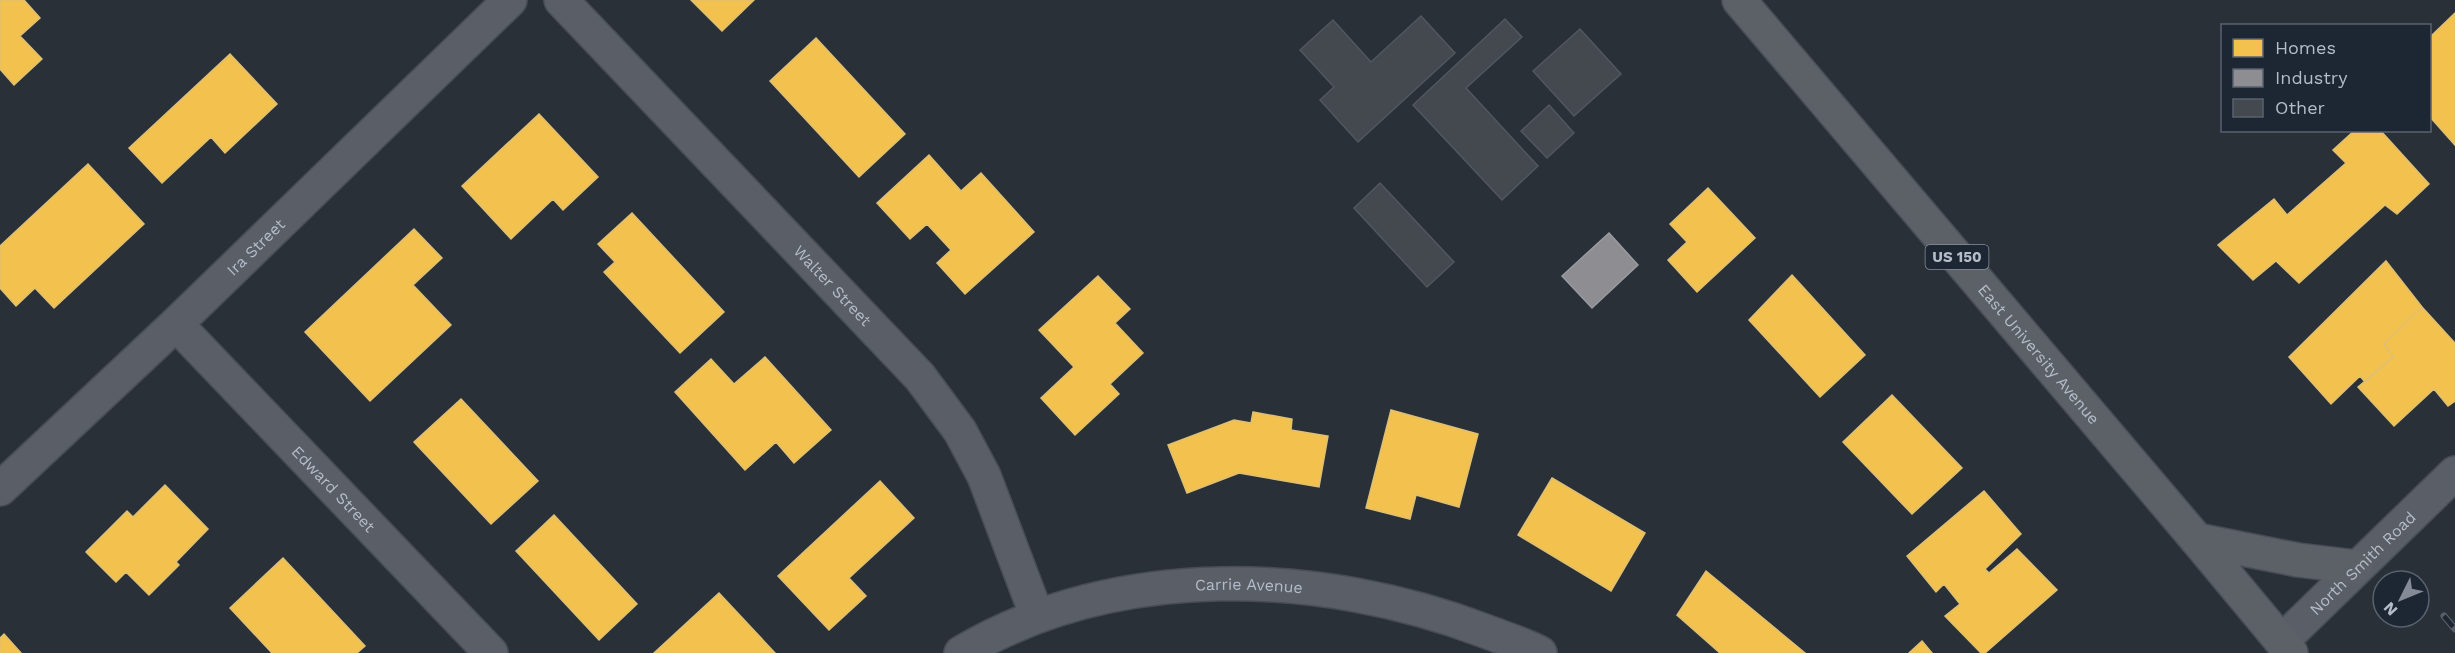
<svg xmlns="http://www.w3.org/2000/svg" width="2455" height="653" font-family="'Work Sans',sans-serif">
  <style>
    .homes { fill: #f2c14e; stroke: #dfc073; stroke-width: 1.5 }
    .industry { fill: #8d8d92; stroke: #999ba2; stroke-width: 1.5 }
    .building { fill: #444950; stroke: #52575f; stroke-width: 1.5 }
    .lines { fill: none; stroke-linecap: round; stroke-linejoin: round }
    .minor-casing { stroke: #484c53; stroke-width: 36 }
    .tertiary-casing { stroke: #484c53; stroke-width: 36 }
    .primary-casing { stroke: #484c55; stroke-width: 36 }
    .minor { stroke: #5a5e66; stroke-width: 33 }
    .tertiary { stroke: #5a5e66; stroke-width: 33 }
    .primary { stroke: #5c6168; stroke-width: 33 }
    .rail-casing { stroke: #595d64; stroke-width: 7 }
    .rail { stroke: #1d2633; stroke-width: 4.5; stroke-dasharray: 14; stroke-linecap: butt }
    .labels { text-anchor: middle; stroke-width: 6; stroke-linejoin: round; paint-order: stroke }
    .shield { fill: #1d2633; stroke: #878f9c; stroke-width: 1.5 }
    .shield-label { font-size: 15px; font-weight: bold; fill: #b4bcc9 }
    .street-label { font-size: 16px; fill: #b4bcc9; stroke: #1d2633 }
  </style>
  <rect width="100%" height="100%" fill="#2a3038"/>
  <path class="homes" d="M0 0H24L40 18 20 36 42 59 14 85 0 69Z
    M691 0H754L722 31Z
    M2455 13V145L2430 117V37Z
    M816 38 905 134 859 177 770 81Z
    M230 54 277 104 225 153 211 137 162 183 129 148Z
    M539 114 598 177 563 210 553 199 511 239 462 186Z
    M2355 130H2380L2429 184 2397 214 2385 205 2299 283 2276 261 2253 280 2218 245 2274 199 2287 215 2346 163 2333 150Z
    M929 155 961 191 981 173 1034 232 965 294 937 263 951 250 927 224 910 239 877 203Z
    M88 164 144 224 54 308 35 288 16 306 0 288V246Z
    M1708 188 1755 238 1697 292 1668 260 1687 242 1670 224Z
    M632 213 724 312 680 353 604 272 615 262 598 244Z
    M414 229 442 258 413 285 451 325 370 401 305 332Z
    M2386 261 2422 307 2384 344 2393 357 2365 382 2360 376 2331 404 2289 357Z
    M1792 275 1865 355 1820 397 1749 320Z
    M1098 276 1130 309 1115 323 1143 353 1110 384 1119 394 1075 435 1041 398 1074 367 1039 330Z
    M2422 307 2455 343V401L2448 406 2434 389 2394 426 2358 387 2393 357 2384 344Z
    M765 357 831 430 794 463 776 442 745 470 675 392 711 359 734 384Z
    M1892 395 1962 468 1912 514 1843 442Z
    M461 399 538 481 491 524 414 442Z
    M1391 410 1478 434 1459 507 1416 495 1410 519 1366 508Z
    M1253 412 1292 419 1291 430 1328 436 1319 487 1239 473 1187 493 1168 445 1234 420 1251 423Z
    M1552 478 1645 533 1611 591 1518 535Z
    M880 481 914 518 849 578 866 596 829 630 778 576Z
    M165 485 208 529 176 562 179 565 149 595 126 572 116 582 86 552 127 511 133 517Z
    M1984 491 2021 534 1985 569 1989 573 2017 549 2057 590 1985 653H1981L1945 616 1960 604 1944 584 1936 592 1907 556Z
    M554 515 637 604 599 640 516 551Z
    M283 558 365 646 357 653H272L230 608Z
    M1706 571 1805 653H1720L1677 615Z
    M719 593 775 653H654Z
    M4 634 21 653H0V638Z
    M1922 641 1932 653H1909Z"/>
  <path class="industry" d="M1609 233 1638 265 1592 308 1562 276Z"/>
  <path class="building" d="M1421 16 1455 53 1358 142 1320 100 1334 87 1300 50 1333 20 1371 62Z
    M1505 19 1522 37 1466 88 1538 166 1502 200 1413 105Z
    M1580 29 1621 74 1574 116 1533 71Z
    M1549 105 1574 133 1547 158 1521 131Z
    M1380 183 1454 262 1427 287 1354 208Z"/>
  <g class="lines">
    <defs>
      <g id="minor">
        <path id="s1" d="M561 0 920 377 960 431 984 476 1037 616"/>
        <path id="s2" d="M176 324 491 653"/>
        <path id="s3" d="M0 489 176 324 510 0"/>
        <path id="s4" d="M961 653C1115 561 1321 568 1485 631 1503 638 1523 644 1540 653"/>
      </g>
      <g id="tertiary">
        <path id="s5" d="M2282 641 2455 473"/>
      </g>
      <g id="primary">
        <path id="s6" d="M1739 0 2197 540 2291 653"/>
        <path d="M2197 540 2298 560 2356 567"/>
      </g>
    </defs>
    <use href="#minor" class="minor-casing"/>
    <use href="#tertiary" class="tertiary-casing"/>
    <use href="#primary" class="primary-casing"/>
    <use href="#minor" class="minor"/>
    <use href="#tertiary" class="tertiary"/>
    <use href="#primary" class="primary"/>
    <defs>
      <path id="rail" d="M2444 616 2455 629"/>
    </defs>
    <use href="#rail" class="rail-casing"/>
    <use href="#rail" class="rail"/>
  </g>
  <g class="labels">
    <rect class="shield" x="1925.5" y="245" width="63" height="24" rx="4.5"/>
    <g class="shield-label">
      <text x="1957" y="262">US 150</text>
    </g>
    <g class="street-label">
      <text dy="6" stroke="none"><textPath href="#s3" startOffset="352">Ira Street</textPath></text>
      <text dy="6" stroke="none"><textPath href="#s1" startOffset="394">Walter Street</textPath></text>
      <text dy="6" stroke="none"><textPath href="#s6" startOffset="464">East University Avenue</textPath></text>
      <text dy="6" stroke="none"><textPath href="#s2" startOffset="228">Edward Street</textPath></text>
      <text dy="6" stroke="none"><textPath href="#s5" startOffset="112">North Smith Road</textPath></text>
      <text dy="6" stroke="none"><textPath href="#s4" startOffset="300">Carrie Avenue</textPath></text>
    </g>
  </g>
  <rect x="2221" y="24" width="210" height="108" fill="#1d2633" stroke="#59626f" stroke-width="1.5"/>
  <rect x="2233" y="39" width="30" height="18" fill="#f2c14e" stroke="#59626f" stroke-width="1.5"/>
  <text x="2275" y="54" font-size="18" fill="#b4bcc9">Homes</text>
  <rect x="2233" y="69" width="30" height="18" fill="#8d8d92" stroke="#59626f" stroke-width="1.5"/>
  <text x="2275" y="84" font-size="18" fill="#b4bcc9">Industry</text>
  <rect x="2233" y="99" width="30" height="18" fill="#444950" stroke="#59626f" stroke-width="1.5"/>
  <text x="2275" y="114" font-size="18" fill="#b4bcc9">Other</text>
  <g transform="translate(2401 599) rotate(227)"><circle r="28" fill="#1d2633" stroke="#59626f" stroke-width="1.5"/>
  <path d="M0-4.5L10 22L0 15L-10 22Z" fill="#848b96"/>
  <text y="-9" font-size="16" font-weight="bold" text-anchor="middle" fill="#b4bcc9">N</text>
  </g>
</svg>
